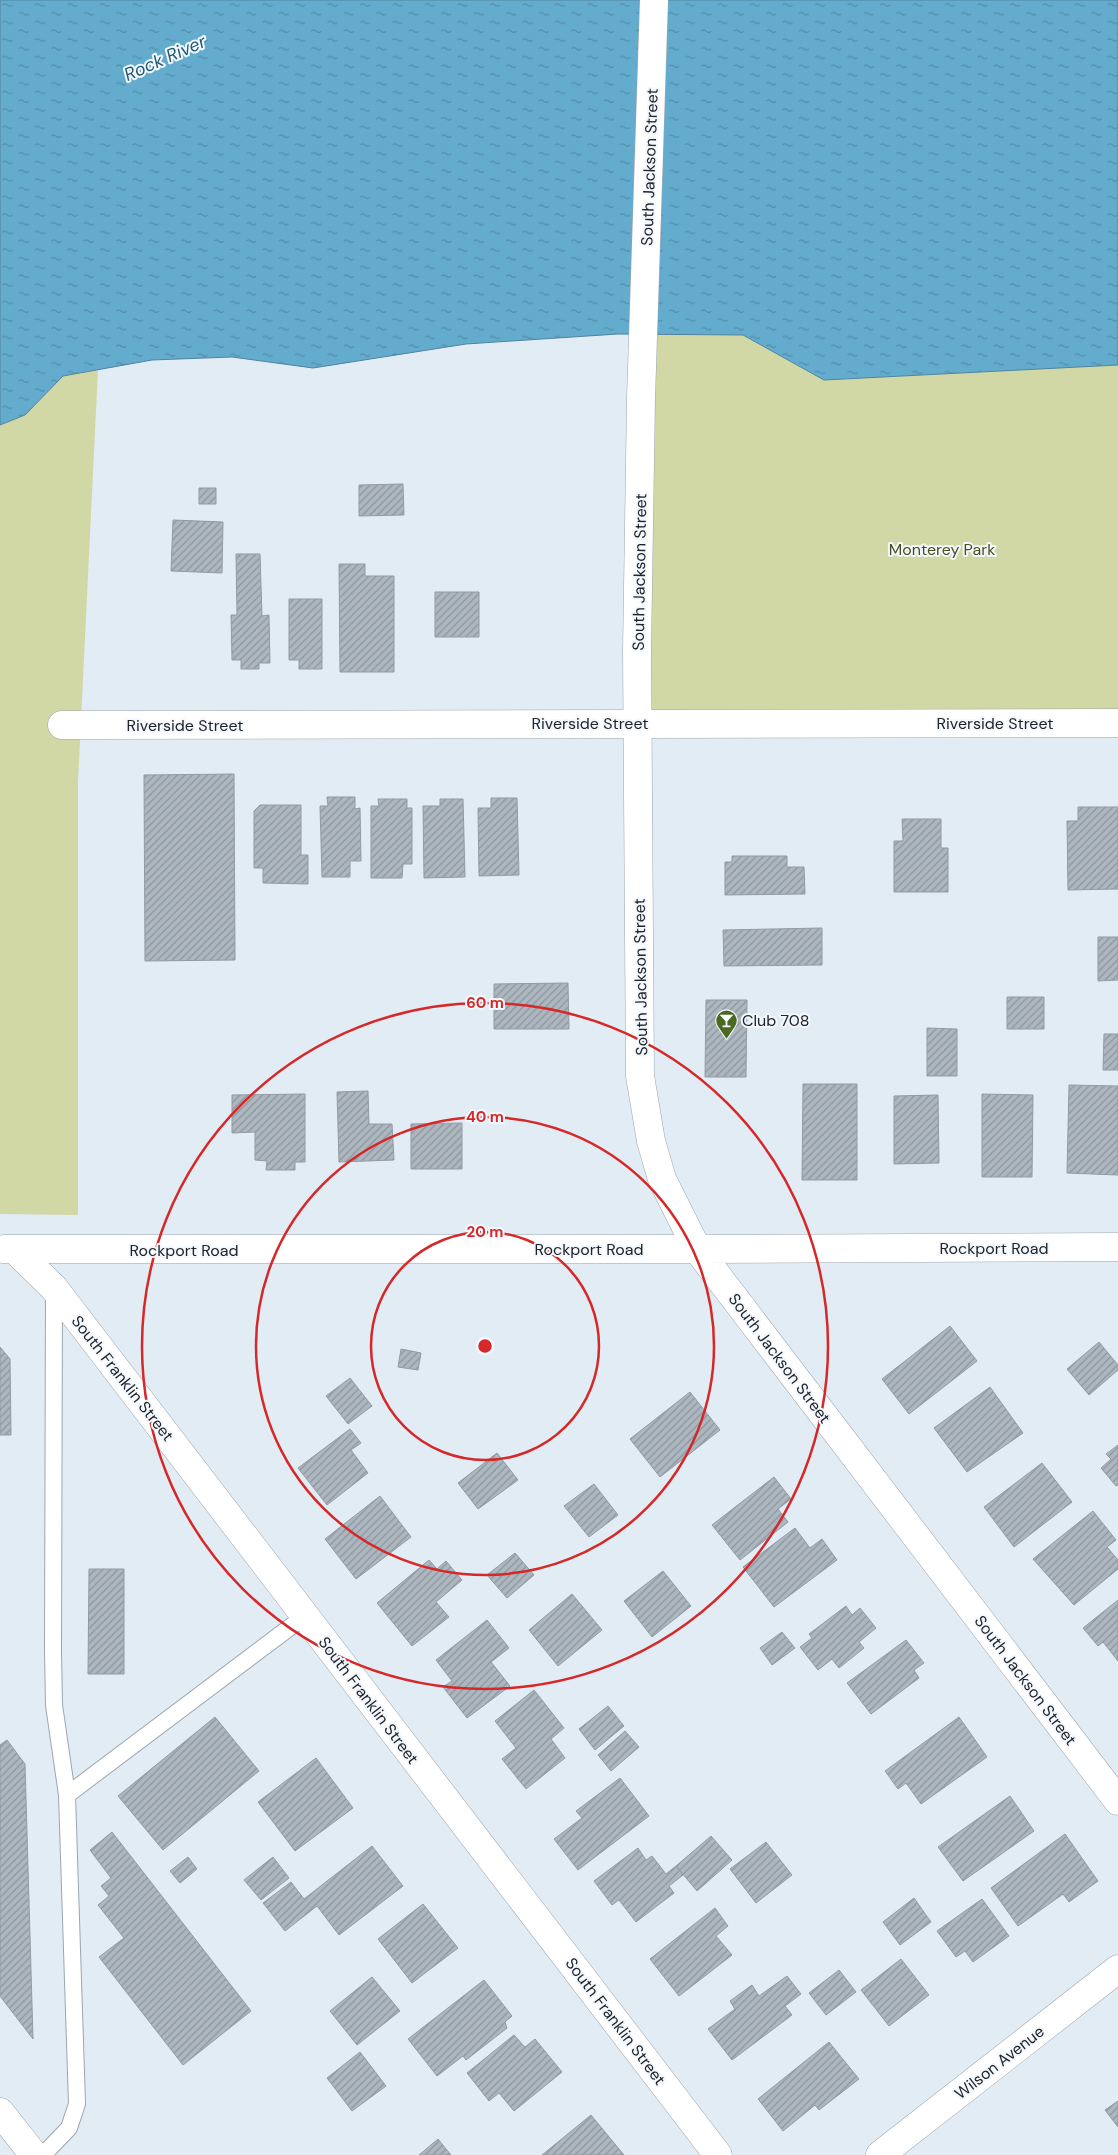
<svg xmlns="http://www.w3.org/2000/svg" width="1118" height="2155" font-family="'DM Sans',sans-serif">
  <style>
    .green { fill: #d1d8a6 }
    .water { fill: url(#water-ripples); stroke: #50839c }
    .building { fill: url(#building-hatch); stroke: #929ba4 }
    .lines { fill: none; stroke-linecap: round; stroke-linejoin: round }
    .service-casing { stroke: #9da6af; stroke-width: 18 }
    .minor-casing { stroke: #9da6af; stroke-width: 29 }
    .tertiary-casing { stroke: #9da6af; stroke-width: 29 }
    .service { stroke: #fff; stroke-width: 16 }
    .minor { stroke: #fff; stroke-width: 28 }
    .tertiary { stroke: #fff; stroke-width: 28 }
    .ring { fill: none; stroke: #d62828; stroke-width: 2.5 }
    .labels { text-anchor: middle; stroke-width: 4; stroke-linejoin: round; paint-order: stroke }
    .street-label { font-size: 16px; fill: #202427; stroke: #f3f8fe }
    .park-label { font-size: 16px; fill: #494e1c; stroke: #f3f8fe }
    .poi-label { font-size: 16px; fill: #202427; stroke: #f3f8fe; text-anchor: start }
    .water-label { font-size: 18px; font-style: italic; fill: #1e576f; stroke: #f3f8fe }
    .centre { fill: #d62828; stroke: #f3f8fe; stroke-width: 2.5 }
    .ring-label { font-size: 15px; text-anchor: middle; font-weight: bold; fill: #d62828; stroke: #f3f8fe; stroke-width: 4; stroke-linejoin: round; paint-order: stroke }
  </style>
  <defs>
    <pattern id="water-ripples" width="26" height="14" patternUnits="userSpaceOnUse" patternTransform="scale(1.25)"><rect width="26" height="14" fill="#64acce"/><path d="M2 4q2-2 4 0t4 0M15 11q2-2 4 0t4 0" fill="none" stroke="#528ca7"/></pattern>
    <pattern id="building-hatch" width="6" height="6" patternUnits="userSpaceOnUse" patternTransform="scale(1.25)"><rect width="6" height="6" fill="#adb7c0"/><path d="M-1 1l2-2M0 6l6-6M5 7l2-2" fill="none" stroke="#8c959c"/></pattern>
  </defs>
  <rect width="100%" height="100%" fill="#e2ecf5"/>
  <path class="green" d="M644 334 743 335 824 380 1118 365V723H637Z
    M98 370 78 782V1215L0 1214V425L25 415 63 376Z"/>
  <path class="water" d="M0 0H1118V365L824 380 743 335 618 334 466 344 313 368 232 357 152 360 63 376 25 415 0 425Z"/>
  <path class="building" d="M403 484 404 515 359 516V485Z
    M199 488H216V504H199Z
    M173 520 223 522 222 573 171 571Z
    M236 554H260L262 616 269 615 270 663H259V669H241V660H232L231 615H237Z
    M339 564H365V576H394V672H340Z
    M435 592H479V637H435Z
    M289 599H322V669H299V660H289Z
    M234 774 235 960 145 961 144 775Z
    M327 797H355V809L360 808 361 861H350V877H322L320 806H328Z
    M491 798H517L519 875 479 876 478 808H491Z
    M378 799H407V808H412V864H403L402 878H371V806H379Z
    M440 799H463L465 877 424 878 423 806H440Z
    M260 805H301V855H308V884L263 883V868H254V811Z
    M1078 807H1118V889L1068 890 1067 821H1078Z
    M902 819H941V848H948V892H894V841H903Z
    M732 856H787V867H804L805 894 725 895V862H732Z
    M822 928V965L724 966 723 930Z
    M1098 937H1118V980L1098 981Z
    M568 983 569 1029H494V984Z
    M1007 997H1044V1029H1007Z
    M706 1000H747L746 1077H705Z
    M927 1028 957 1029V1076H927Z
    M1104 1034H1118V1070H1103Z
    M803 1084H857V1180H802Z
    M1069 1085 1118 1086V1175L1067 1173Z
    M368 1091 369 1124H392L394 1160 339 1162 337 1092Z
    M305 1094V1162H295V1170H266L267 1161 255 1160V1132L232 1133V1095Z
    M982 1094 1033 1095 1032 1177H982Z
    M938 1095 939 1163 894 1164V1096Z
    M462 1123V1169H411V1124Z
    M950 1326 977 1361 909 1414 882 1379Z
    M1099 1342 1118 1365V1370L1089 1395 1067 1369Z
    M0 1347 10 1359 11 1435H0Z
    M401 1349 421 1353 418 1370 398 1367Z
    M350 1378 372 1406 348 1424 326 1396Z
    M990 1387 1023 1433 967 1472 934 1428Z
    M690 1392 720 1430 660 1477 630 1439Z
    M350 1429 361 1443 351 1450 368 1473 327 1505 298 1468Z
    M1118 1445V1485L1116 1486 1101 1468 1111 1459 1106 1454Z
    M497 1453 518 1480 478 1509 458 1483Z
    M1042 1463 1072 1502 1014 1547 984 1507Z
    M774 1477 791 1499 778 1509 788 1522 740 1560 712 1525Z
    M594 1484 618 1515 589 1537 564 1506Z
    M380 1496 411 1537 356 1579 325 1539Z
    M1093 1511 1116 1540 1107 1547 1118 1560V1569L1074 1605 1033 1559Z
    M795 1528 810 1548 822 1539 837 1560 774 1607 743 1567Z
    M515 1553 534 1575 507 1598 487 1575Z
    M429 1560 437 1569 446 1561 462 1580 436 1602 449 1617 412 1646 377 1603Z
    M89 1569H124V1674H88Z
    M663 1571 691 1606 652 1637 624 1601Z
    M572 1594 602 1630 558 1666 529 1630Z
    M1118 1600V1661L1103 1642 1098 1646 1083 1628Z
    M846 1606 852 1615 860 1608 876 1628 859 1642 864 1648 839 1668 832 1659 818 1670 800 1647 812 1638 809 1634Z
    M487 1620 509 1648 491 1662 510 1686 467 1718 443 1687 452 1681 436 1660Z
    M782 1632 795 1648 772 1665 760 1648Z
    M906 1640 924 1663 914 1670 919 1678 871 1714 847 1683Z
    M534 1690 564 1728 551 1739 565 1758 526 1789 502 1759 516 1748 495 1721Z
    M608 1706 624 1726 595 1750 579 1729Z
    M215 1717 259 1771 163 1850 118 1796Z
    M959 1717 987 1757 921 1804 906 1783 898 1789 885 1771Z
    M625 1731 639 1747 611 1771 598 1755Z
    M7 1740 25 1764 33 2039 0 1996V1745Z
    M316 1758 353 1808 295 1851 258 1802Z
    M620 1778 649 1816 578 1870 554 1839 582 1818 576 1811Z
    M1010 1796 1034 1831 963 1881 938 1847Z
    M112 1832 251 2011 183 2065 99 1957 124 1938 98 1905 109 1896 101 1886 111 1878 90 1850Z
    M1065 1834 1098 1881 1069 1902 1063 1894 1018 1926 991 1888Z
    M711 1836 732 1860 697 1891 676 1866Z
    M766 1842 792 1875 756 1903 730 1869Z
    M372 1846 403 1886 339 1935 317 1906 285 1931 263 1903 291 1882 304 1899Z
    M638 1848 646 1860 652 1856 666 1874 676 1866 683 1875 669 1886 674 1893 636 1922 619 1900 612 1905 594 1881Z
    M188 1857 197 1869 180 1883 170 1871Z
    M273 1857 289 1878 261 1900 244 1880Z
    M914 1898 931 1922 900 1945 883 1922Z
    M982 1899 1009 1936 973 1962 965 1951 956 1957 937 1931Z
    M423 1904 458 1948 412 1983 378 1939Z
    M715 1908 728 1926 716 1936 732 1955 679 1996 650 1959Z
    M901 1959 929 1995 889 2026 861 1990Z
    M839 1970 856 1992 826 2015 809 1993Z
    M787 1976 801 1994 785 2006 792 2015 732 2060 708 2029 735 2009 730 2001 752 1985 759 1996Z
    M372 1977 400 2011 357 2045 330 2011Z
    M484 1980 512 2016 505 2022 507 2028 466 2060 463 2056 437 2076 408 2039Z
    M514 2035 525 2047 535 2039 562 2072 514 2111 499 2093 489 2101 467 2073Z
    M829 2042 859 2079 819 2110 815 2105 783 2131 758 2099Z
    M360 2052 386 2086 352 2111 327 2078Z
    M1118 2101V2127L1105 2110Z
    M591 2115 624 2155H542Z
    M438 2139 451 2155H419Z"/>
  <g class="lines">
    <defs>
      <path id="service" d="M67 1795 305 1616
        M43 2155 69 2128 77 2104 67 1795 54 1705 53 1651 54 1288"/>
      <path id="minor" d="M62 725 1118 723
        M4 1249H697
        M14 1249 54 1288 718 2155
        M0 2112 34 2155
        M880 2155 1118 1969"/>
      <path id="tertiary" d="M654 0 641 398 637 651 640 1076 651 1141 662 1179 697 1249 1118 1801
        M697 1249 1118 1247"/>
    </defs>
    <use href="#service" class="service-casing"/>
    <use href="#minor" class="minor-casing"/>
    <use href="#tertiary" class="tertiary-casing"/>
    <use href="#service" class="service"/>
    <use href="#minor" class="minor"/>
    <use href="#tertiary" class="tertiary"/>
  </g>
  <g class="ring">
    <circle cx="485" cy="1346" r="114"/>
    <circle cx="485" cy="1346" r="229"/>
    <circle cx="485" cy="1346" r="343"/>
  </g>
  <defs>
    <symbol id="bar-pin" viewBox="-11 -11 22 30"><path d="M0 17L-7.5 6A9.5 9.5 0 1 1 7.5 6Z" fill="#4a6a21" stroke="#f3f8fe"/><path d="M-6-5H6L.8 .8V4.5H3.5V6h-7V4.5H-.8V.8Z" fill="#fff"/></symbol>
  </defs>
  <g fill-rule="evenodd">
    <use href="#bar-pin" x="714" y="1008" width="25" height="34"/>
  </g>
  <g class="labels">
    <g class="street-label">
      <text transform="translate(649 167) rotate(-88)" y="6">South Jackson Street</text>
      <text transform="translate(639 572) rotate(-89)" y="6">South Jackson Street</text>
      <text x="590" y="729">Riverside Street</text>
      <text x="995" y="729">Riverside Street</text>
      <text x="185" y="731">Riverside Street</text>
      <text transform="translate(640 977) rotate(-91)" y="6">South Jackson Street</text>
      <text x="994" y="1254">Rockport Road</text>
      <text x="589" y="1255">Rockport Road</text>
      <text x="184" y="1256">Rockport Road</text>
      <text transform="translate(780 1358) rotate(53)" y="6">South Jackson Street</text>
      <text transform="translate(123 1378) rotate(52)" y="6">South Franklin Street</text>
      <text transform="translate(1026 1680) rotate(53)" y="6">South Jackson Street</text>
      <text transform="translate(369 1700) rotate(53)" y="6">South Franklin Street</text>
      <text transform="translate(616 2021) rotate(53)" y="6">South Franklin Street</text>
      <text transform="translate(999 2062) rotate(-38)" y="6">Wilson Avenue</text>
    </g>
    <g class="park-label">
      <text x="942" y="555">Monterey Park</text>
    </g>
    <g class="poi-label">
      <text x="742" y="1026">Club 708</text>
    </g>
    <g class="water-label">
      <text transform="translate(165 58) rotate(-24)" y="6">Rock River</text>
    </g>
  </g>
  <circle cx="485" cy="1346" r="8" class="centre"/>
  <g class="ring-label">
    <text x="485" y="1008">60 m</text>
    <text x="485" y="1122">40 m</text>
    <text x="485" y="1237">20 m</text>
  </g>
</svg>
